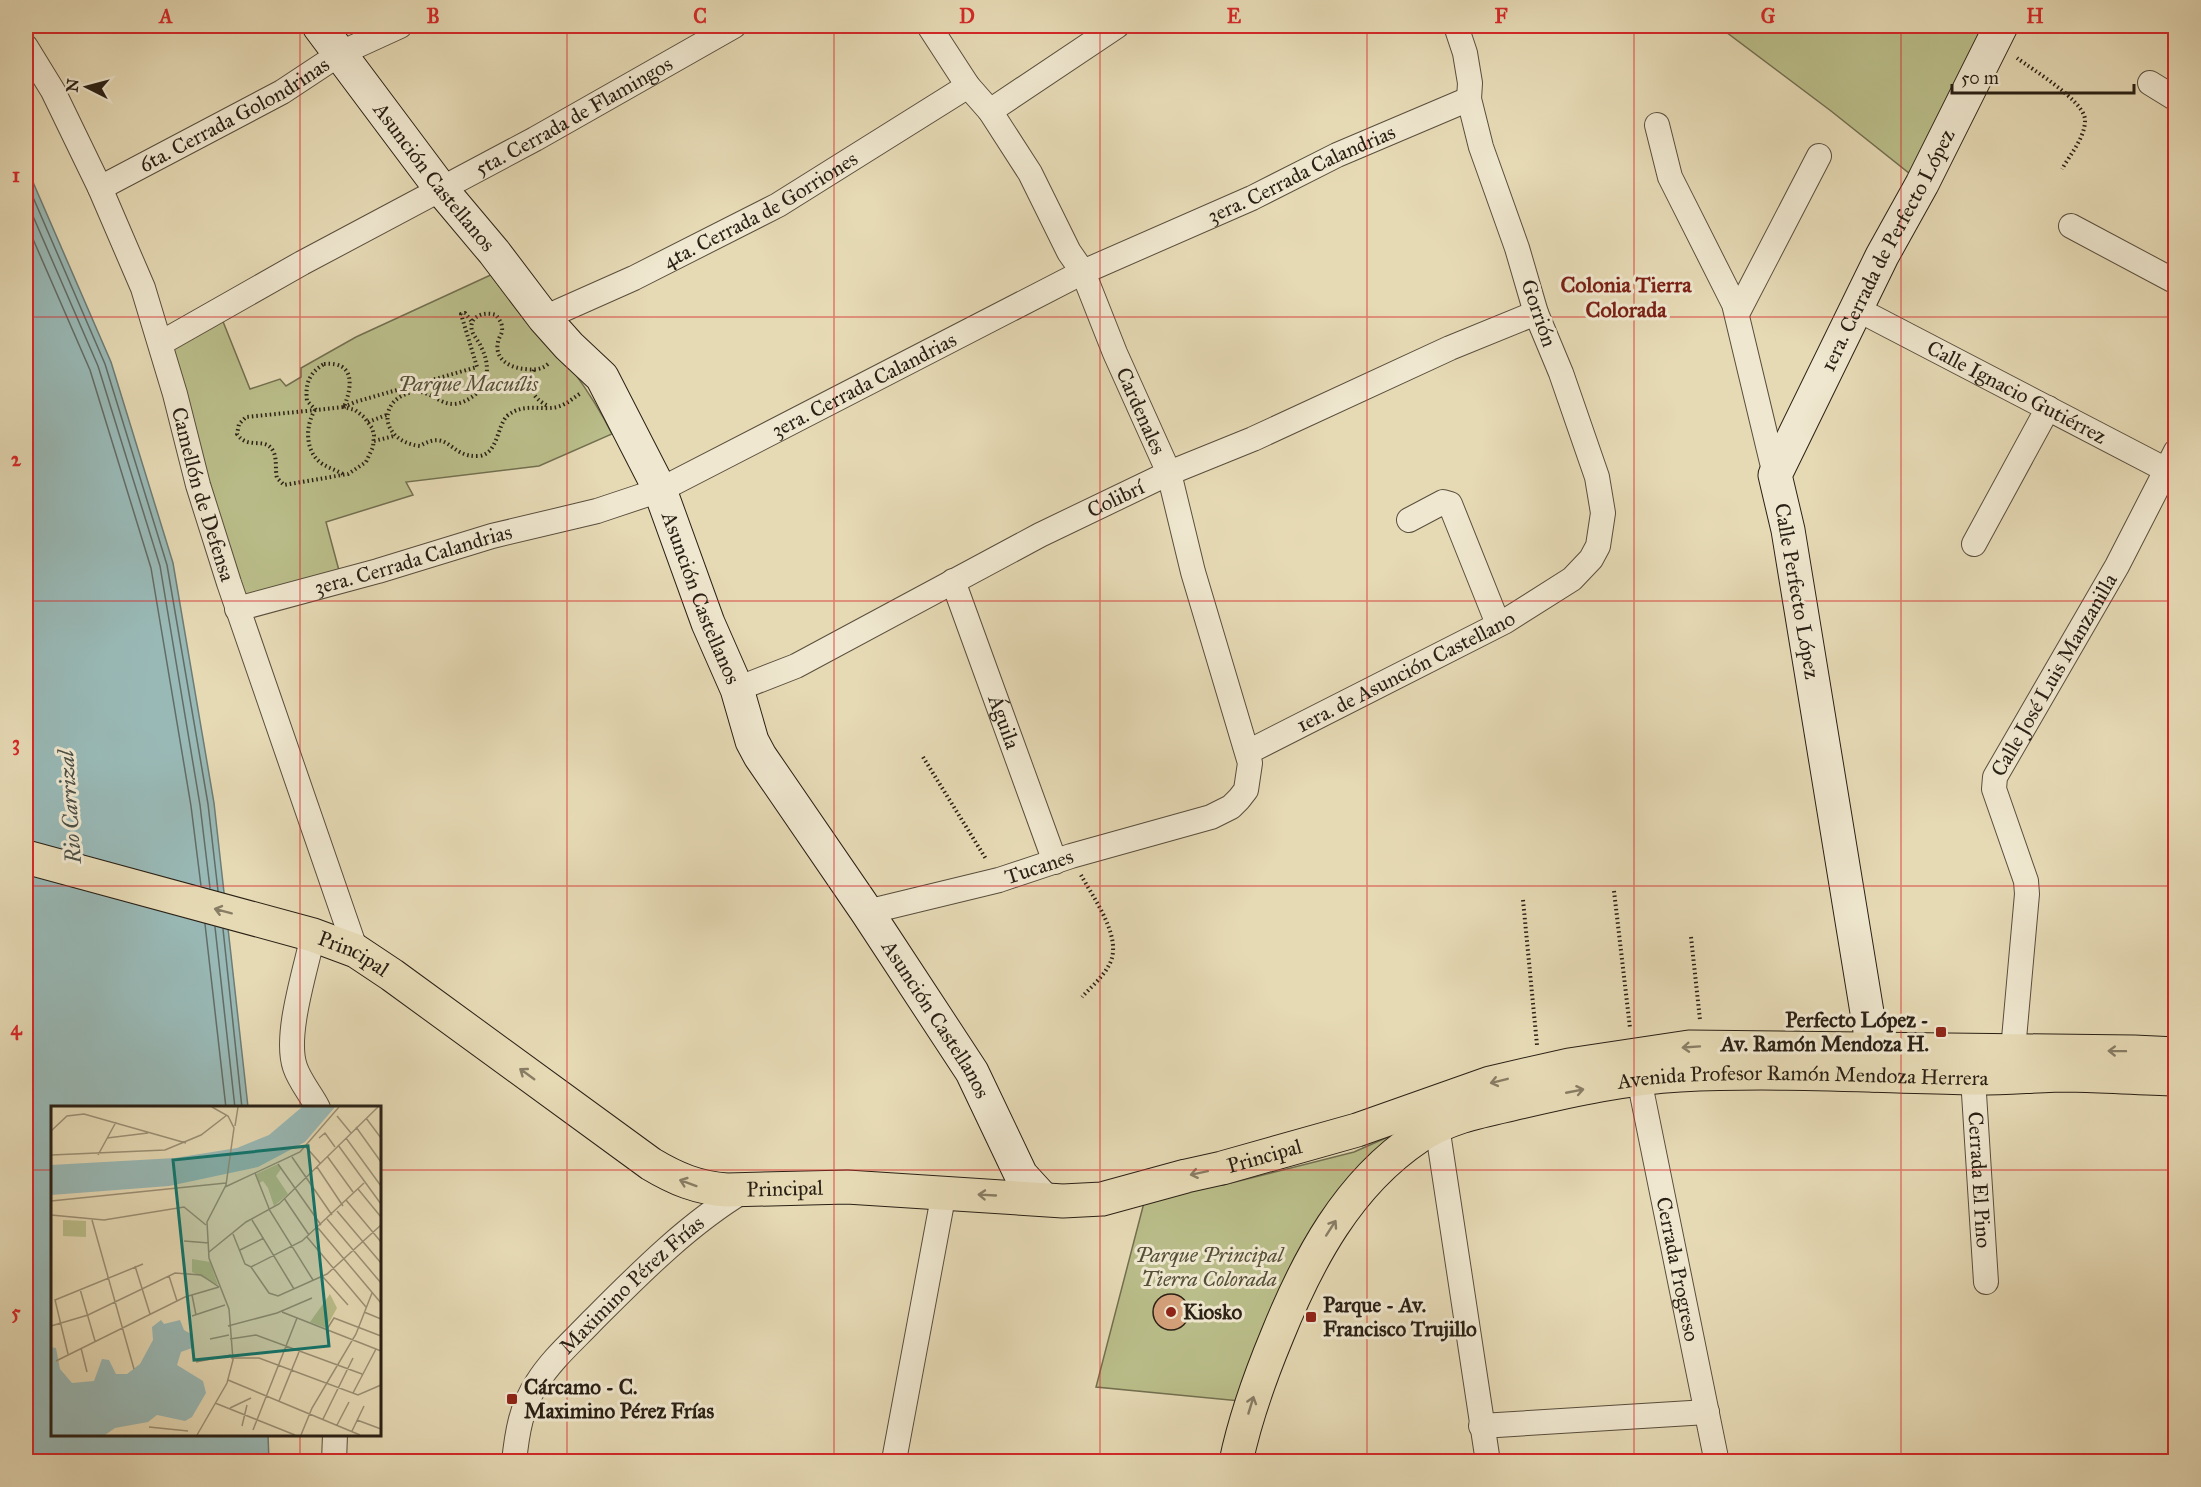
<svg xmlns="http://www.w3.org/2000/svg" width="2201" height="1487" font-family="'IM FELL Great Primer',serif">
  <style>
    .green { fill: #babe8a; stroke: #726f50; stroke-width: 1.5 }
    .water { fill: #99b9b6; stroke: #6d7c76; stroke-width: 1.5 }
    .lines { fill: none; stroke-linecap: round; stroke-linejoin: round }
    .shore { stroke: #626c66; stroke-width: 1.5 }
    .building { fill: #d3a07a; stroke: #2a2015; stroke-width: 1.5 }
    .street-casing { stroke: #594e3d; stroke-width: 26 }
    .secondary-casing { stroke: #2a2015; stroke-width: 35 }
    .primary-casing { stroke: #2a2015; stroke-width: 35 }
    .path { stroke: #2a2015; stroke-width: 4; stroke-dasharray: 1.5 3; stroke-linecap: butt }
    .street { stroke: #efe7cf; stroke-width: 24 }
    .secondary { stroke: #efe7cf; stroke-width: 33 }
    .primary { stroke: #e6dab5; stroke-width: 33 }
    .oneway { stroke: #887d65 }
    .grid { fill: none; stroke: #d62828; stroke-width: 1.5; stroke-opacity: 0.55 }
    .poi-dot { fill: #8f2418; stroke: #efe7cf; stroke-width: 2 }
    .labels { text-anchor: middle; stroke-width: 6; stroke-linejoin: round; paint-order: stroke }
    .street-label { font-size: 21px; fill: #2a2015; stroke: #efe7cf }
    .park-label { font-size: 21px; font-style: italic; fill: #554f38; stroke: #efe7cf }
    .poi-label { font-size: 21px; font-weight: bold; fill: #2a2015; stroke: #efe7cf; text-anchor: start }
    .neighbourhood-label { font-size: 22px; font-weight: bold; fill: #7a1f14; stroke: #efe7cf }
    .water-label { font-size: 22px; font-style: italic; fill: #4b4e45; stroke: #efe7cf }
    .inset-road { fill: none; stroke: #9b9075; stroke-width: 1.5 }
    .view { fill: #0f766e; fill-opacity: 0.15; stroke: #0f766e; stroke-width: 3 }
    .inset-edge { fill: none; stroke: #2a2015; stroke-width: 3 }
    .neatline { fill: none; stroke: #d62828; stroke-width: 2 }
    .grid-label { font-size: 20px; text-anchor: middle; font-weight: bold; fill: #d62828 }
  </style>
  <rect width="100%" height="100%" fill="#e6dab5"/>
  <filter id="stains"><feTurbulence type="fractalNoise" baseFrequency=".00333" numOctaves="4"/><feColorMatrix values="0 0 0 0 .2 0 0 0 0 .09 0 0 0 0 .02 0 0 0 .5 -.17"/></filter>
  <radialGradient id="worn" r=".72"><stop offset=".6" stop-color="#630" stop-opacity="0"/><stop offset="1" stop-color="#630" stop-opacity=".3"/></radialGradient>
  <path class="green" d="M1718 26H1996L1919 181 1831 111Z
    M495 273C536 325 583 375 612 434L539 466 406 482 413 495 326 522 341 578 239 601 165 344 220 314 250 389 280 379 286 386 301 377V368L356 337Z
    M1404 1130 1240 1401 1096 1387 1146 1195 1189 1185H1223L1354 1152Z"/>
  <path class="water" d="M26 166 111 362 173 563 214 803 248 1107 52 1108V1434L268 1435 269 1461H26Z"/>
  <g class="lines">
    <path class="shore" d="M26 181 105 364 167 565 208 804 218 891
      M26 200 98 366 160 566 200 805 210 888
      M26 223 90 370 151 568 191 806 201 886
      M205 924 226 1108
      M215 927 235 1108
      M223 929 242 1108"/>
  </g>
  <path class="building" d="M1153 1312a18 18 0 1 1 36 0a18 18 0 1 1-36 0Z"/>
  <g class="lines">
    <defs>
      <g id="street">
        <path id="s1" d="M26 47 53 91 100 188 143 288 175 394 198 485 229 583 356 951"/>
        <path d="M2150 83 2176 99"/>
        <path d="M990 111 1117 26"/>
        <path d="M1657 125 1670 177 1734 304 1775 475"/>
        <path id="s2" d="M100 188 282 92 341 53 400 26"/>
        <path d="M2071 226 2176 282"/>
        <path id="s3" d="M1857 309 2176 475"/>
        <path d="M1737 314 1819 156"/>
        <path id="s4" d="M544 318 634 278 778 205 968 86"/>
        <path id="s5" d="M161 343 302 263 535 139 734 26"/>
        <path d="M1409 520 1443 502 1450 504 1498 624"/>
        <path d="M1974 544 2048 408"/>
        <path id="s6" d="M953 581 1055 862"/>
        <path id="s7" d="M237 609 378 571 492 536 597 511 660 490 1083 272 1252 198 1337 155 1469 99"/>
        <path id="s8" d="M737 689 796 666 1040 535 1169 473 1253 439 1450 348 1536 313"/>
        <path id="s9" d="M1248 752 1504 622 1572 579 1591 559 1598 546 1603 513 1597 477 1561 373 1536 313 1517 248 1481 147 1469 99 1470 83 1465 53 1456 26"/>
        <path id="s10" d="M867 912 999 880 1071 856 1211 817 1231 807 1239 799 1246 790 1250 763 1193 572 1169 473 1115 353 1083 272 1069 252 1030 173 990 111 968 86 929 26"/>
        <path d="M313 935C306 969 284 1035 295 1067 300 1082 311 1094 318 1108"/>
        <path id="s11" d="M2014 1067 2013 1050 2027 894 2026 881 1994 789 1995 777 2117 566 2176 451"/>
        <path id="s12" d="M1973 1078 1986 1282"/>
        <path id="s13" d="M1639 1079 1716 1458"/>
        <path d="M1437 1126 1488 1462"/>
        <path d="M1481 1426 1707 1412"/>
        <path d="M895 1455 944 1192"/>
        <path d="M334 1462 335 1434"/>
        <path id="s14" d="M514 1462C517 1433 521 1407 537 1383 551 1360 573 1341 592 1321 639 1274 688 1224 745 1190"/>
      </g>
      <g id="secondary">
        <path id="s15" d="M319 26 441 189 494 252 544 318 569 346 602 377 660 490 708 623 737 689 752 741 760 756 867 912 972 1072 1021 1175 1043 1199"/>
        <path id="s16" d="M1874 1075 1873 1049 1788 530 1775 475 1882 256 1922 184 2001 26"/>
      </g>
      <g id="primary">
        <path id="s17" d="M26 857 313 935 356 951 392 975 651 1164C676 1179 698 1188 727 1190L847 1187 1063 1201 1102 1199 1186 1176 1222 1168 1357 1130 1490 1083 1569 1065 1689 1047 2134 1052 2176 1054"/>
        <path id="s18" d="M1236 1462C1245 1418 1260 1377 1277 1336 1308 1259 1348 1184 1418 1137 1449 1116 1486 1110 1521 1102 1573 1090 1627 1078 1680 1075 1776 1070 1872 1076 1968 1078 2003 1079 2037 1075 2072 1075 2106 1076 2141 1078 2176 1079"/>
      </g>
    </defs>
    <use href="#street" class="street-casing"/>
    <use href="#secondary" class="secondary-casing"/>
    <use href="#primary" class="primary-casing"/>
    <path class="path" d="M2017 58C2033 70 2083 100 2085 119 2086 136 2070 155 2062 169
      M324 364C356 361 352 387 344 407L316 410 307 401C305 384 309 373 324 364Z
      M548 364C541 370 534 370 525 369 510 368 494 359 498 342 499 336 503 334 502 328 502 323 499 319 496 315 485 311 468 316 472 331 474 337 479 341 481 347 489 361 490 382 477 393 445 420 436 388 413 392 377 399 379 441 420 446 450 428 449 458 479 456 498 454 497 426 507 416 524 402 540 411 557 407 566 405 573 398 581 393
      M534 370C527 386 532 398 548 406
      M315 410C305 426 305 451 321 463 328 468 336 470 343 474
      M316 410 246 417 239 424 237 434C248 451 267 435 274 453 277 460 275 470 277 478L284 485 348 474 366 462 373 447 374 435 372 428 364 417 355 410 344 407 355 402 477 367 461 314 465 313 472 322
      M368 422 389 414
      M374 441 394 436
      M923 757 986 859
      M1081 875C1094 899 1124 939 1109 965 1103 977 1091 987 1082 997
      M2169 885 2176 893
      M1614 891 1630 1028
      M1523 900 1537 1045
      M1691 937 1700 1020"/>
    <use href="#street" class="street"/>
    <use href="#secondary" class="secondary"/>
    <use href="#primary" class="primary"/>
  </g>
  <defs><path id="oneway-shaft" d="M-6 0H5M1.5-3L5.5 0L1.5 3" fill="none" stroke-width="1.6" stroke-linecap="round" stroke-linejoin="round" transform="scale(1.5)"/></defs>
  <g class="oneway">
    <use href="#oneway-shaft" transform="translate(223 911) rotate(-165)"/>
    <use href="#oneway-shaft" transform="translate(1691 1047) rotate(176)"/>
    <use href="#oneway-shaft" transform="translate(2117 1051) rotate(-179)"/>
    <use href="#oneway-shaft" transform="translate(527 1074) rotate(-144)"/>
    <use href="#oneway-shaft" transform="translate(1499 1081) rotate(166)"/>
    <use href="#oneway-shaft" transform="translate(1575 1091) rotate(-11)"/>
    <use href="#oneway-shaft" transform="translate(1199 1173) rotate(168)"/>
    <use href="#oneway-shaft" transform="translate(688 1183) rotate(-160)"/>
    <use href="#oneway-shaft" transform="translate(987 1195) rotate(-177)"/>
    <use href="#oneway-shaft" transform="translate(1331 1228) rotate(-57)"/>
    <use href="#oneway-shaft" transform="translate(1251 1405) rotate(-73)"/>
  </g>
  <path class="grid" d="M300 26V1108M567 26V1462M834 26V1462M1100 26V1462M1367 26V1462M1634 26V1462M1901 26V1462M26 317H2176M26 601H2176M26 886H2176M26 1170H52M380 1170H2176M300 1434V1462"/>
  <g class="poi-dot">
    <rect x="1935" y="1026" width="12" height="12" rx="3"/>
    <circle cx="1171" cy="1312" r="6"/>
    <rect x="1305" y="1311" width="12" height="12" rx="3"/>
    <rect x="506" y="1393" width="12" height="12" rx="3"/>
  </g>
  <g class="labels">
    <g class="street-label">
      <text dy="7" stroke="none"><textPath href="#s2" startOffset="153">6ta. Cerrada Golondrinas</textPath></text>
      <text dy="7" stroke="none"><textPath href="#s5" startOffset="471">5ta. Cerrada de Flamingos</textPath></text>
      <text dy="7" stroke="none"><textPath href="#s7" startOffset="1155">3era. Cerrada Calandrias</textPath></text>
      <text dy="7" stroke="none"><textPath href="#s15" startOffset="190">Asunción Castellanos</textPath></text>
      <text dy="7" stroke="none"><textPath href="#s4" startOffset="242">4ta. Cerrada de Gorriones</textPath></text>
      <text dy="7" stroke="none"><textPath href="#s16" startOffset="860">1era. Cerrada de Perfecto López</textPath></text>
      <text transform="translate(1539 313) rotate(71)" y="7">Gorrión</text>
      <text dy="7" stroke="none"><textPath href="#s7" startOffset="669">3era. Cerrada Calandrias</textPath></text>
      <text dy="7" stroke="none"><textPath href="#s3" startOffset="180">Calle Ignacio Gutiérrez</textPath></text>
      <text transform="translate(1141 411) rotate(66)" y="7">Cardenales</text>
      <text dy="7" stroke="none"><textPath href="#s1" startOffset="483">Camellón de Defensa</textPath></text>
      <text dy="7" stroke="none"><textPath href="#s8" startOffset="424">Colibrí</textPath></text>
      <text dy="7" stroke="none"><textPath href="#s7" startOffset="183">3era. Cerrada Calandrias</textPath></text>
      <text transform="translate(1797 591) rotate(80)" y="7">Calle Perfecto López</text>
      <text dy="7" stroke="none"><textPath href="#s15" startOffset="694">Asunción Castellanos</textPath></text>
      <text dy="7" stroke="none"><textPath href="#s9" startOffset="177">1era. de Asunción Castellano</textPath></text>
      <text dy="7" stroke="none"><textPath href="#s11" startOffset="414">Calle José Luis Manzanilla</textPath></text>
      <text dy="7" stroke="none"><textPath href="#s6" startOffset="150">Águila</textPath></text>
      <text dy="7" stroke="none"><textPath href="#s10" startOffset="178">Tucanes</textPath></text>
      <text dy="7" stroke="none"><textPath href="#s17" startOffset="342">Principal</textPath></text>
      <text dy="7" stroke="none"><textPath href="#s15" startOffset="1180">Asunción Castellanos</textPath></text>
      <text dy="7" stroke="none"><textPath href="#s18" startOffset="774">Avenida Profesor Ramón Mendoza Herrera</textPath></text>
      <text dy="7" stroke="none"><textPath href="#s17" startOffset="1332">Principal</textPath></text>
      <text dy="7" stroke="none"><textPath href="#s12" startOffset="102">Cerrada El Pino</textPath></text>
      <text dy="7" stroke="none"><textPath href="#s17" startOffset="846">Principal</textPath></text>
      <text dy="7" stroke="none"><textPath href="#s13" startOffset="194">Cerrada Progreso</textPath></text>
      <text dy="7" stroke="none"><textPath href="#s14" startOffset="220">Maximino Pérez Frías</textPath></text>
    </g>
    <g class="park-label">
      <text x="468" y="391">Parque Macuílis</text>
      <text x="1209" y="1262">Parque Principal<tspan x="1209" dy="24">Tierra Colorada</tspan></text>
    </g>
    <g class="poi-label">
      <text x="1929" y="1027" text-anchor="end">Perfecto López -<tspan x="1929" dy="24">Av. Ramón Mendoza H.</tspan></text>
      <text x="1323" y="1312">Parque - Av.<tspan x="1323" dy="24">Francisco Trujillo</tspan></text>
      <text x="1183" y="1319">Kiosko</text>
      <text x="524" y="1394">Cárcamo - C.<tspan x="524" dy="24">Maximino Pérez Frías</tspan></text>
    </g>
    <g class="neighbourhood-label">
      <text x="1626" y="292">Colonia Tierra<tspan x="1626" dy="25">Colorada</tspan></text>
    </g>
    <g class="water-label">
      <text transform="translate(69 807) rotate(-94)" y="8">Rio Carrizal</text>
    </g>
  </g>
  <g transform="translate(51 1106)">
    <rect width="330" height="330" fill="#e6dab5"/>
    <path d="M227 58 230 63 225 70 237 88 223 100 217 82 212 75 208 77 205 68ZM12 114 35 115V131L12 130ZM141 153 159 156 167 179 141 166ZM279 188 286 202 275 222 259 216Z" fill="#babe8a"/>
    <path d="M251 1H284L254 36 207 61 118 80 0 89V59L124 52 186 42 218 29ZM110 214 113 218 129 214 133 224 142 229 141 242 130 246 126 259 152 275 155 287 141 311 134 315 106 309 97 316 64 322 54 329H0V241L5 242 9 263 21 277 43 275 51 253 58 254 65 268H76L89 258 102 234 101 221Z" fill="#99b9b6"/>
    <path class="inset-road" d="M286 10 300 27M315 12 330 32M184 20 187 1M305 21 330 56M0 25 16 10 33 8 135 37M56 32 97 27M268 32 274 27 284 41M295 32 330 80M287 39 330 98M255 41 269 57M0 49 114 44 150 29 176 9M47 49 65 16M276 50 302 86M241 51 281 109M227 58 270 119M266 61 292 100M204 67 219 105 262 174M174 81 249 46 288 1M307 83 330 111M233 92 258 129M295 94 330 136M0 95 175 77M286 105 330 157M0 109 53 114 133 101 155 119M276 113 330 177M41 114 83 263M201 114 243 183M267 122 330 197M182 128 194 158 200 161 251 135 313 77M256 131 315 201M133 135 158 137M189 144 213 132M158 146 195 116 228 98 327 1M84 160 99 208M200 161 218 187 227 190 276 168 330 119M118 170 126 195M272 171 297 199M29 183 44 235M141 189 145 209M231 206 330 245M313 206 330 213M141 210 174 199M0 220 37 209 124 167 150 169 168 181M177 220 226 207 261 192M276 223 283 212 330 230M159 233 178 229M179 233 205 229 311 268M30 242 36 266M17 248 4 194 92 158M180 252H208L307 289 330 279M5 255 134 191 168 181M145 256 180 249M177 274 309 329M302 287 325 243M228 295 248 246M164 297 244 329M179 302 200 292M272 313 302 252M306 314 330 323M286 319 298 296M191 320 196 299M98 321 137 325M202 324 246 212M301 325 313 300M146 329 176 277 182 254 178 203 158 152 156 116 175 79 183 22 177 10 161 1M250 329 261 302 305 228 321 187"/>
    <path class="view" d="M257 40 278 240 143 254 122 54Z"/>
    <rect width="330" height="330" class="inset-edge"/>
  </g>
  <rect width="2201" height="1487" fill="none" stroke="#e6dab5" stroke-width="66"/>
  <g transform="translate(87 87) rotate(276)" stroke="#efe7cf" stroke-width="4.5" paint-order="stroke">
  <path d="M0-4.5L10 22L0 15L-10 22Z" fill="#2a2015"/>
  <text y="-9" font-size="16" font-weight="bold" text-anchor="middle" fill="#2a2015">N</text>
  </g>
  <path d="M1952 84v9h182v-9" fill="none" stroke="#2a2015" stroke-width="3"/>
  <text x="1961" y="84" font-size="18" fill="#2a2015" stroke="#efe7cf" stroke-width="4.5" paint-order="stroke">50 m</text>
  <rect x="33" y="33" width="2135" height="1421" class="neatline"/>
  <g class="grid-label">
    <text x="166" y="23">A</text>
    <text x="433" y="23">B</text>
    <text x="700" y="23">C</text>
    <text x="967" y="23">D</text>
    <text x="1234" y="23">E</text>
    <text x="1501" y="23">F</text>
    <text x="1768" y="23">G</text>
    <text x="2035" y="23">H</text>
    <text x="16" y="182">1</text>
    <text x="16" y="466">2</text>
    <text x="16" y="750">3</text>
    <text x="16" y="1035">4</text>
    <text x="16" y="1319">5</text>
  </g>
  <rect width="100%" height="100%" filter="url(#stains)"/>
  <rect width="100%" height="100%" fill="url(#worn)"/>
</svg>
